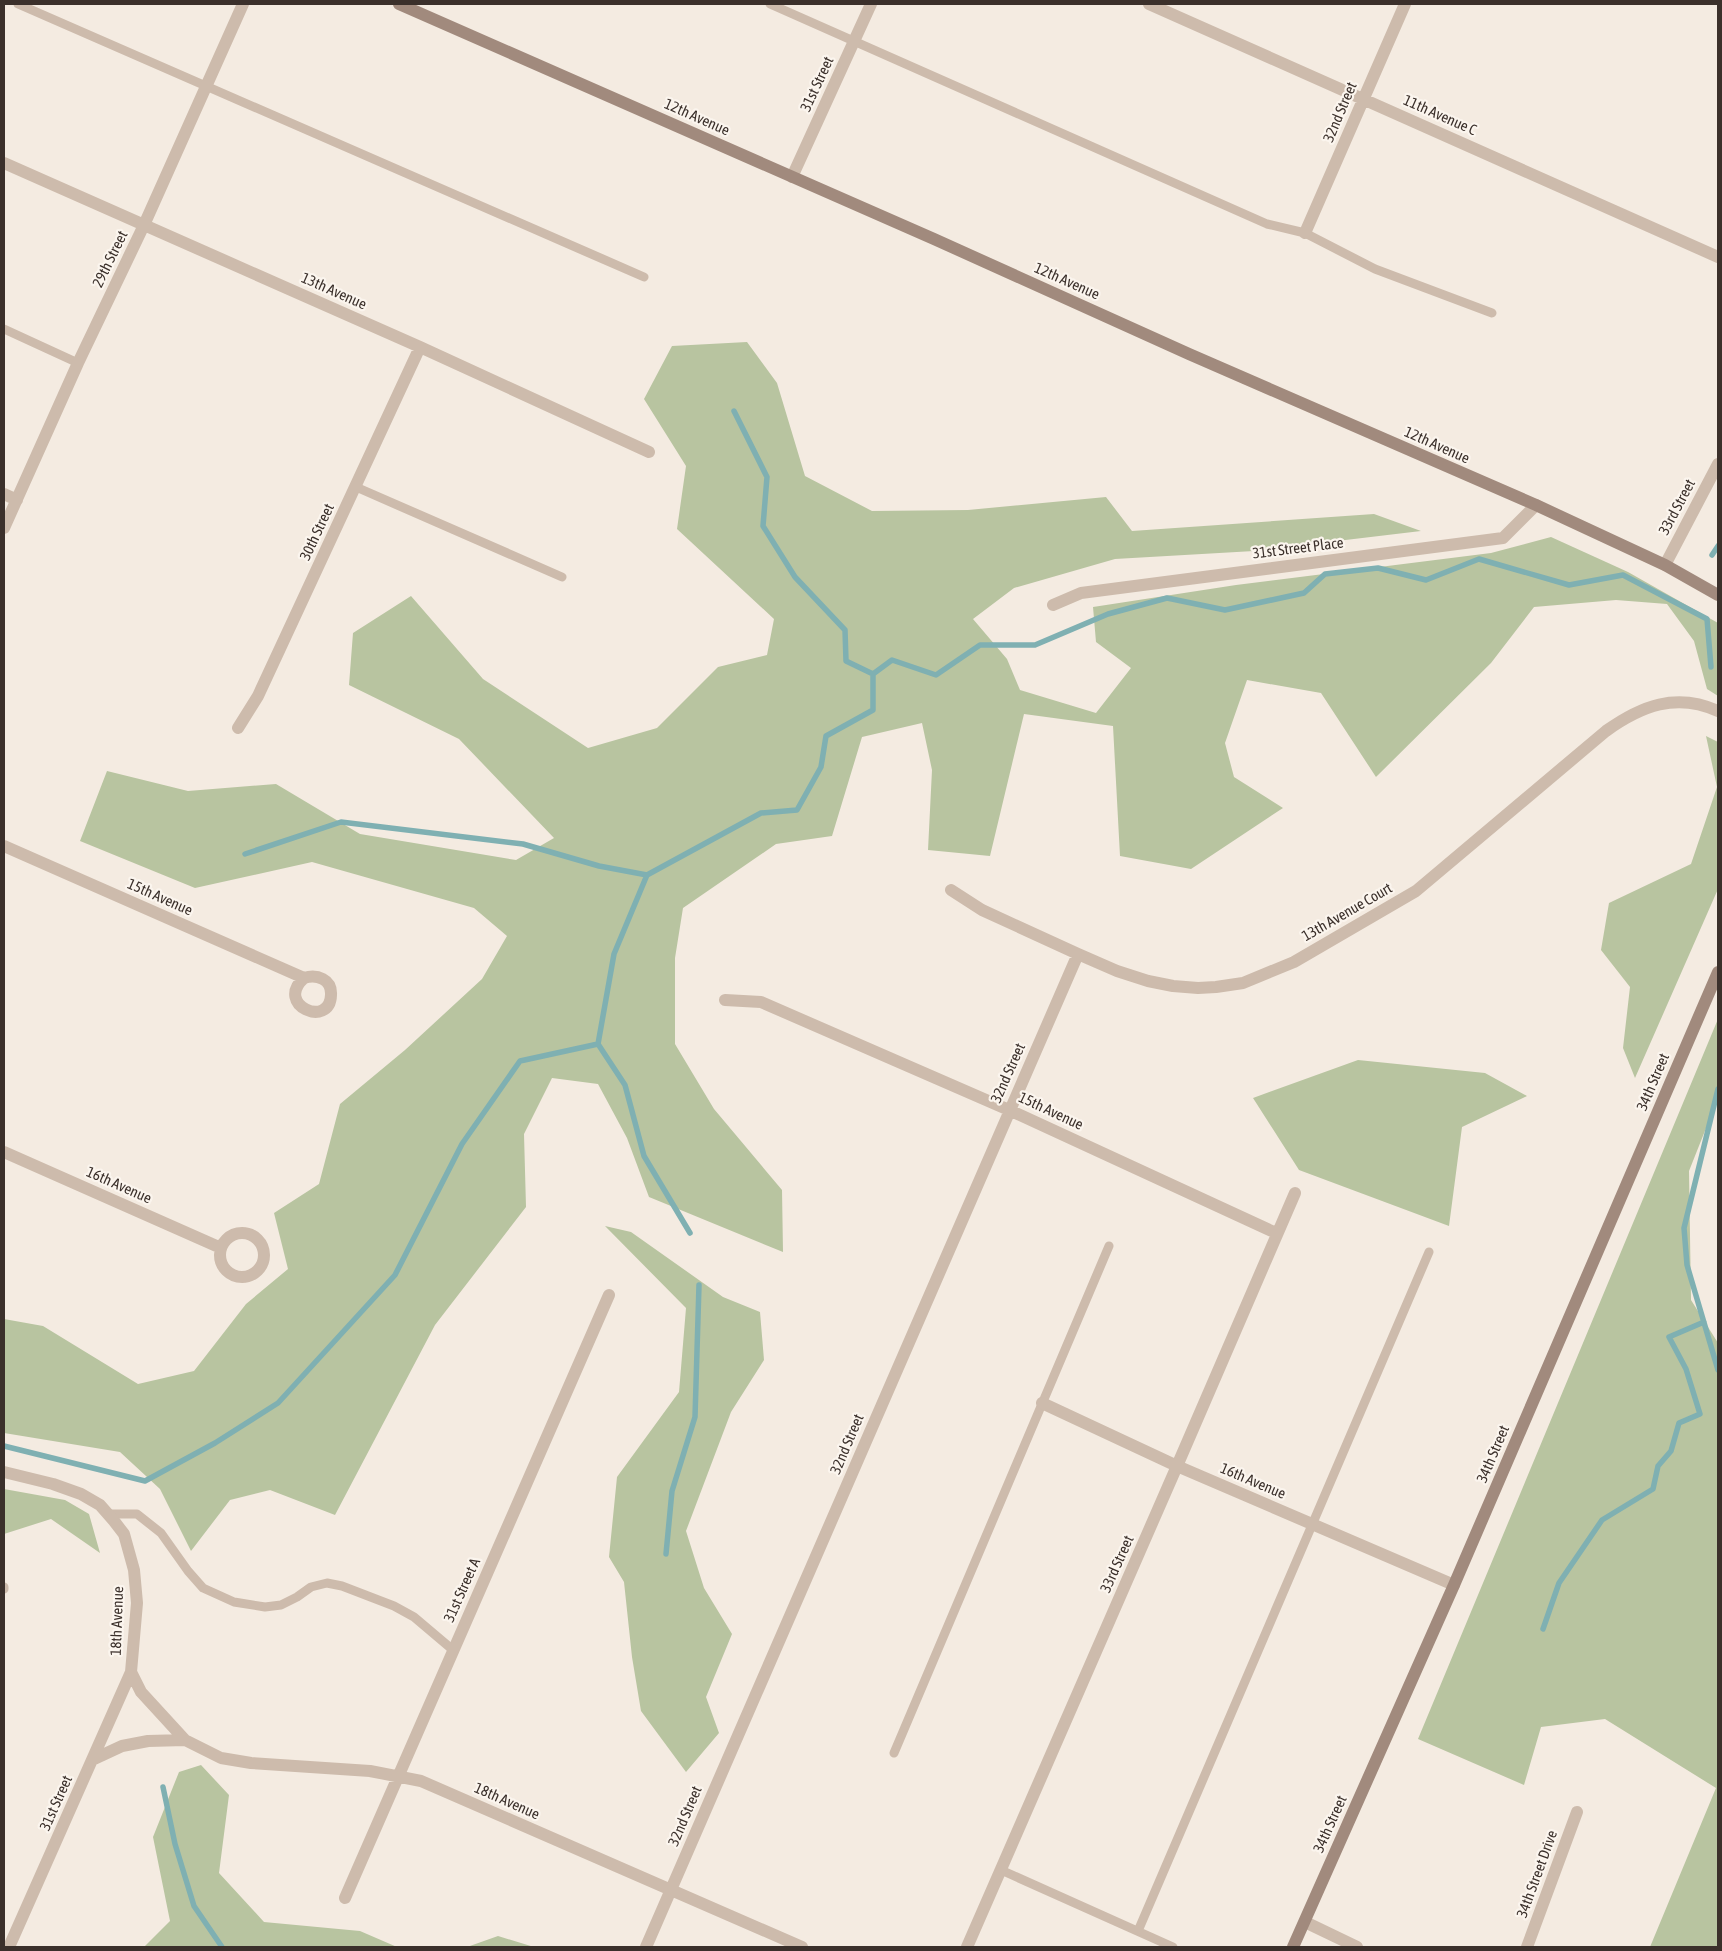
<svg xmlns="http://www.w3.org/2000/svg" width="1722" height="1951" font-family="'Asap Condensed',sans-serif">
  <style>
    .green { fill: #b8c4a0 }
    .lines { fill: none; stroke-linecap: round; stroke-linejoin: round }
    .stream { stroke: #7fb0b2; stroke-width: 5.5 }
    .lane { stroke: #cdbbac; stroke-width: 9 }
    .street { stroke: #cdbbac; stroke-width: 12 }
    .secondary { stroke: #a18a7d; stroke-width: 12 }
    .labels { text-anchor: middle; stroke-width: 4.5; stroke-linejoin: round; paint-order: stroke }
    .street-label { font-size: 15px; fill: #3b302b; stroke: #fbf5ee }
  </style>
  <rect width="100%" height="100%" fill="#f4ebe1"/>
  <path class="green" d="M747 342 777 383 805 476 872 511 968 510 1106 497 1132 531 1374 514 1421 531 1254 551 1115 559 1014 588 973 619 1007 659 1020 690 1096 713 1131 668 1096 642 1093 607 1236 585 1491 553 1551 537 1628 572 1718 623V696L1707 689 1694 641 1667 604 1616 600 1534 607 1491 663 1376 777 1321 693 1247 680 1225 743 1234 777 1283 808 1191 869 1120 856 1113 726 1024 714 990 856 928 850 932 770 922 723 862 737 832 836 776 844 683 908 675 958V1044L714 1109 782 1190 783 1252 649 1197 627 1138 598 1084 552 1078 524 1134 526 1207 435 1325 335 1515 270 1490 230 1500 191 1551 160 1489 120 1452 4 1433V1319L43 1326 138 1384 194 1371 246 1304 288 1269 274 1213 319 1184 340 1104 405 1050 482 979 507 936 474 908 312 862 195 888 80 841 107 771 188 791 276 784 360 834 516 860 554 838 459 739 349 685 353 633 411 596 483 679 588 748 657 728 718 667 767 655 774 619 677 529 686 466 644 399 672 346Z
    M1706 736 1718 742V889L1635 1078 1623 1048 1630 987 1601 950 1609 903 1691 864 1717 787Z
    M1718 1019V1098L1689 1171 1691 1300 1718 1343V1947H1650L1716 1788 1605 1719 1541 1727 1524 1785 1418 1739Z
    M1358 1060 1485 1073 1527 1096 1462 1127 1449 1226 1299 1170 1253 1098Z
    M605 1226 631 1232 723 1297 760 1312 764 1360 731 1412 686 1531 704 1588 732 1634 706 1697 719 1733 686 1772 641 1711 632 1657 624 1582 609 1557 617 1477 679 1392 686 1308Z
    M4 1489 65 1500 89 1514 100 1553 51 1519 4 1534Z
    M201 1765 229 1795 219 1873 264 1922 360 1931 397 1947H144L170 1921 153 1837 179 1772Z
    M498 1936 534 1947H467Z"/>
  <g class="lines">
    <path class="stream" d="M734 411 767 477 763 526 795 577 845 630 846 661 873 674
      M1712 555 1718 546
      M245 854 341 822 523 844 599 866 647 875
      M598 1044 625 1085 644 1156 690 1233
      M1718 1089 1684 1228 1687 1265 1718 1370
      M4 1446 145 1481 215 1443 278 1403 395 1275 462 1144 520 1061 598 1044 614 954 647 875 761 813 797 810 821 767 826 736 873 710V674L892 660 936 675 980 645H1035L1108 614 1167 598 1225 610 1304 593 1325 574 1378 568 1426 580 1479 559 1569 585 1623 575 1707 619 1711 667
      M666 1554 672 1491 695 1417 699 1285
      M1543 1629 1559 1583 1602 1520 1653 1489 1658 1466 1671 1451 1679 1423 1700 1414 1686 1369 1669 1337 1704 1322
      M163 1787 175 1844 194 1906 222 1947"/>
    <path class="lane" d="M18 4 644 277
      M770 4 1267 224 1305 233 1375 269 1492 313
      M4 329 78 363
      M356 487 562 577
      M108 1514H137L161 1533 188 1571 203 1588 234 1602 265 1607 281 1605 297 1597 311 1587 327 1583 342 1586 394 1606 414 1617 453 1650
      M4 1589V1587
      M894 1753 1109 1246
      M1001 1870 1173 1947
      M1138 1931 1429 1252"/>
    <path class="street" d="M1149 4 1718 257
      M4 163 420 347 649 452
      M792 177 871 4
      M1305 233 1405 4
      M4 494 17 500
      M4 528 78 363 144 225 243 4
      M1665 565 1718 464
      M1053 605 1081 593 1503 538 1536 505
      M238 728 258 696 420 347
      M4 846 304 978C317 974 332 979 331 995 330 1029 274 1005 304 978
      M951 890 982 910 1078 954 1117 971 1148 981 1173 986 1198 988 1216 987 1243 983 1294 962 1416 891 1606 731C1641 706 1676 692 1718 711
      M725 1000 761 1002 1009 1110 1276 1233
      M4 1152 221 1248
      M220 1255a22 22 0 1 1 44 0a22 22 0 1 1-44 0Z
      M1042 1403 1177 1466 1454 1585
      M4 1472 53 1484 81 1494 100 1505 114 1521 124 1534 134 1570 137 1603 131 1672 141 1692 185 1740 221 1758 251 1763 370 1771 421 1781 802 1947
      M94 1759 122 1746 148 1741 185 1740
      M345 1898 609 1295
      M1305 1922 1357 1947
      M9 1947 131 1672
      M646 1947 1078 954
      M967 1947 1177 1466 1295 1193
      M1527 1947 1577 1812"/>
    <path class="secondary" d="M399 4 934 239 1189 354 1536 505 1665 565 1718 595
      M1293 1947 1454 1585 1718 972"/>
  </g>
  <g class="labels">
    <g class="street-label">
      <text transform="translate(817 84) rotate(-65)" y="5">31st Street</text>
      <text transform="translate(1340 112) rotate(-67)" y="5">32nd Street</text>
      <text transform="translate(1440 115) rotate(24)" y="5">11th Avenue C</text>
      <text transform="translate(697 117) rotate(24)" y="5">12th Avenue</text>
      <text transform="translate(110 259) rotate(-64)" y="5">29th Street</text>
      <text transform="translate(1067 281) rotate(24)" y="5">12th Avenue</text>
      <text transform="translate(334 291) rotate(24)" y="5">13th Avenue</text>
      <text transform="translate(1437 445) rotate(24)" y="5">12th Avenue</text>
      <text transform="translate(1677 507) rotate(-62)" y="5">33rd Street</text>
      <text transform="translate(317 532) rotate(-65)" y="5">30th Street</text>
      <text transform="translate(1298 548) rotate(-7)" y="5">31st Street Place</text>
      <text transform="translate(160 897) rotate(24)" y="5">15th Avenue</text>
      <text transform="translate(1347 912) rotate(-30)" y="5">13th Avenue Court</text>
      <text transform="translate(1008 1073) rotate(-66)" y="5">32nd Street</text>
      <text transform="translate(1653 1082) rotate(-67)" y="5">34th Street</text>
      <text transform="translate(1051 1111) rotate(25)" y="5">15th Avenue</text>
      <text transform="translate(119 1185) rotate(24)" y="5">16th Avenue</text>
      <text transform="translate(847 1444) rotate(-67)" y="5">32nd Street</text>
      <text transform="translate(1493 1454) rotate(-67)" y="5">34th Street</text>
      <text transform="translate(1253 1481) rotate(23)" y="5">16th Avenue</text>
      <text transform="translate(1117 1564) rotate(-66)" y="5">33rd Street</text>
      <text transform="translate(462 1590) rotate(-66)" y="5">31st Street A</text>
      <text transform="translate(117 1621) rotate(-88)" y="5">18th Avenue</text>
      <text transform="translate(507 1801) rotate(24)" y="5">18th Avenue</text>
      <text transform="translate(56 1803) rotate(-66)" y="5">31st Street</text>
      <text transform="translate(685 1816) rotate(-67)" y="5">32nd Street</text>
      <text transform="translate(1330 1824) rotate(-66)" y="5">34th Street</text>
      <text transform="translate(1537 1874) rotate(-70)" y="5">34th Street Drive</text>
    </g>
  </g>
  <rect width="1722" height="1951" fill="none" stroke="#3b302b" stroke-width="10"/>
</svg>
